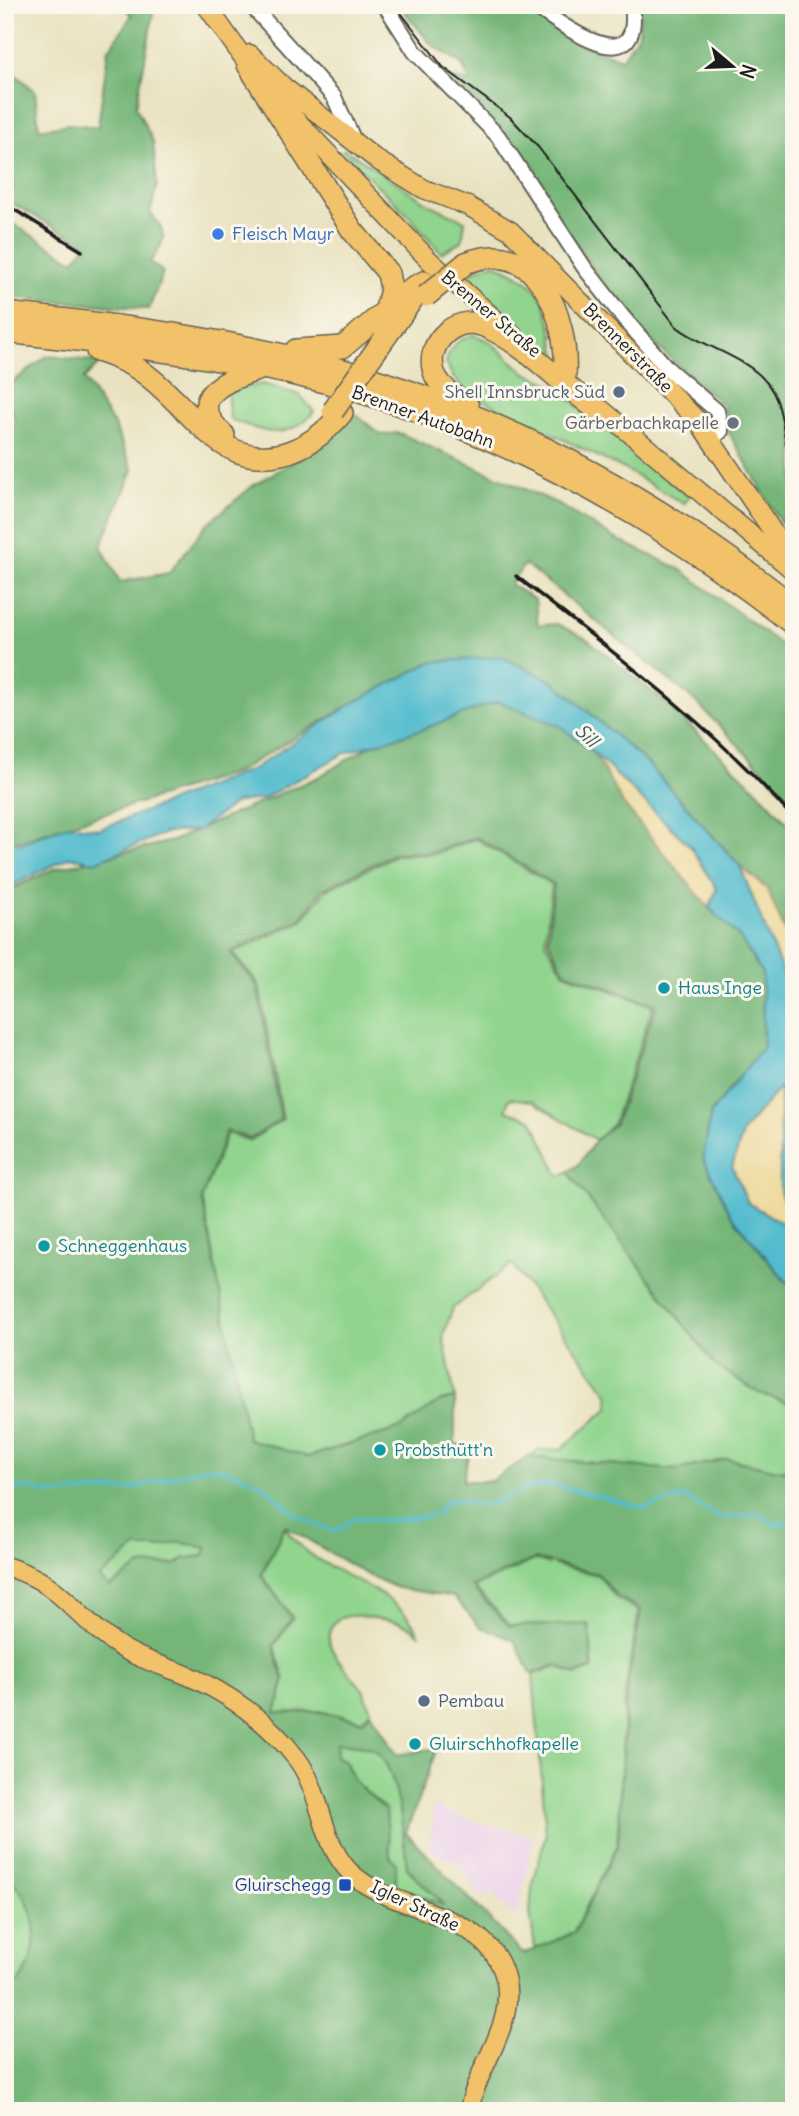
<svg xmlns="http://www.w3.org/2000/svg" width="799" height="2116" font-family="Delius,sans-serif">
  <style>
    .built { fill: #ebd1eb }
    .green { fill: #90d48d; stroke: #567854; stroke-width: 2 }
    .forest { fill: #74b678; stroke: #48694a; stroke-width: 2; fill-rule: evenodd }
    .sand { fill: #eeda9e; stroke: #857b5d; stroke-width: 2 }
    .water { fill: #52bcce; stroke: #376c75; stroke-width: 2 }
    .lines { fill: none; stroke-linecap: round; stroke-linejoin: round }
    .stream { stroke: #52bcce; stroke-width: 3.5 }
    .minor-casing { stroke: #646155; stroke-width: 18 }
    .major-casing { stroke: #646155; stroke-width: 21 }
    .highway-casing { stroke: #646155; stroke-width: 24 }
    .minor { stroke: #fff; stroke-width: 14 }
    .major { stroke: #f2c26a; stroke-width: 18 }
    .highway { stroke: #f2c26a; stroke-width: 21 }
    .tram { stroke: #1c1c1c; stroke-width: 2 }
    .rail { stroke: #1c1c1c; stroke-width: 3.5 }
    .highway-bridge-casing { stroke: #646155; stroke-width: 24; stroke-linecap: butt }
    .highway-bridge { stroke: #f2c26a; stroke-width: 21 }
    .shop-dot { fill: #3f7fe0; stroke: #fbf7ec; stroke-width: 2.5 }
    .service-dot { fill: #5c6f8a; stroke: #fbf7ec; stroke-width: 2.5 }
    .worship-dot { fill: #6b7280; stroke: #fbf7ec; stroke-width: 2.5 }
    .culture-dot { fill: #0f9aa8; stroke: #fbf7ec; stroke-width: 2.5 }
    .transit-dot { fill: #1a4fb4; stroke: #fbf7ec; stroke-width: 2.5 }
    .labels { text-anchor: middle; stroke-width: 6; stroke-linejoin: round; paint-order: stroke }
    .shop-label { font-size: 18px; fill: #366cbe; stroke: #fbf7ec; text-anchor: start }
    .street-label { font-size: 18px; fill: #1c1c1c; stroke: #fbf7ec }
    .service-label { font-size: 18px; fill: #4e5e75; stroke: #fbf7ec; text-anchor: end }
    .worship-label { font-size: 18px; fill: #5b616d; stroke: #fbf7ec; text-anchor: end }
    .culture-label { font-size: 18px; fill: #0d838f; stroke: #fbf7ec; text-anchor: start }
    .transit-label { font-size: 18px; fill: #164399; stroke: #fbf7ec; text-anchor: end }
    .water-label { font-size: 19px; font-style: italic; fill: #325c63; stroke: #fbf7ec }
  </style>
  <rect width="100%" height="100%" fill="#fbf7ec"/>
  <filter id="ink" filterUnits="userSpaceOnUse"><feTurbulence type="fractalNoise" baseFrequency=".0143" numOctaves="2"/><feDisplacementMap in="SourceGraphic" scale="14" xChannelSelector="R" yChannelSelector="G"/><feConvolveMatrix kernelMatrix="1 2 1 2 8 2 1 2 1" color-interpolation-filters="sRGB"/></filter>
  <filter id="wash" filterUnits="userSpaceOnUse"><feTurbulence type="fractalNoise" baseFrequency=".00686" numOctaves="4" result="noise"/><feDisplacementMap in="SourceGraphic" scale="28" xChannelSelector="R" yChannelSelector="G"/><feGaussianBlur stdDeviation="1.57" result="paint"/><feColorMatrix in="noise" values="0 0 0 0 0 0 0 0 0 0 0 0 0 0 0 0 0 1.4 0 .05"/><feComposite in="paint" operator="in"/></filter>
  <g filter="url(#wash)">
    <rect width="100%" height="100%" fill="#e9e2c0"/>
    <path class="built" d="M434 1806 481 1824 533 1836 517 1918 494 1895H478L459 1864 429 1850Z"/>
    <path class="green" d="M345 149 429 204 465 221 462 241 441 253 410 217 342 151Z
      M493 263C552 286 546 309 559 365L505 322 459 277Z
      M474 335 489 341 526 373 551 384 689 497 684 504 624 469 468 393 453 377 446 362C451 346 457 339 474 335Z
      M263 384 300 395 314 412C285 443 264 432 230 419L227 390Z
      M476 839 552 885 545 941 564 973 653 1006 613 1124 596 1140 532 1101 509 1098 506 1110 532 1119 559 1176 568 1172 715 1365 759 1393 794 1405V1461L782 1471 728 1459 675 1470 528 1457 537 1451 561 1449 609 1408 608 1394 512 1264 453 1308 443 1335 455 1398 440 1401 401 1428 307 1457 248 1439 202 1198 227 1133 250 1141 283 1119 259 984 233 953 302 921 326 890 396 855 434 854Z
      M285 1527C316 1578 392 1579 420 1635 402 1618 388 1621 366 1617 356 1615 342 1615 335 1622 314 1644 351 1672 363 1690 367 1696 368 1704 371 1710L362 1720 320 1711 276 1713 285 1680 274 1646 293 1618 262 1575Z
      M179 1542 207 1547 203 1556 183 1559 177 1564 140 1566 109 1587 99 1578 136 1548H158Z
      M551 1556 566 1563 554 1565 598 1575 616 1598 639 1611 625 1691 617 1846 573 1933 535 1949 530 1912 532 1888 546 1833 533 1675 556 1666 576 1675 593 1669 589 1625H510L474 1587 535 1560 549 1564Z
      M336 1742C347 1744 364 1744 374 1750 399 1766 404 1840 407 1868L445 1906 396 1887V1864L390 1857 386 1810 354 1781 345 1761 336 1757Z
      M5 1876C43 1901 45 1965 8 1992L5 1991Z"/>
    <path class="forest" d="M122 5H151L153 15 136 107 153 141 157 185 150 213C169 234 166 240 150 262L163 272 149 309 5 297V219L74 261 86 245 6 200 5 66 35 91 39 129 70 124 98 127 108 51 132 15Z
      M399 5H523L547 24 597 50 622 59 639 33 640 5H794V537L779 520 729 433 723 405 625 318 553 209 442 76 470 82 462 64 431 44Z
      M47 356 101 362 84 379 114 425 133 470 101 546 120 582 169 573 206 525 255 484 310 452 354 413 381 435 399 433 554 502 616 539 680 569 785 648 794 657V802L694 700 525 564 510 584 535 600 538 625 557 624 587 639 666 703 760 793 794 830V953L767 889 740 866 647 763 554 682 431 662 351 704 235 773 5 845V434L15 421 5 388Z
      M498 701 560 726 594 753 624 805 709 908 739 936 762 973 763 1047 711 1113 731 1215 785 1281 794 1287V1405L759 1393 715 1365 568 1172 578 1165 596 1140 615 1124 656 1005 565 972 548 940 554 884 476 837 433 852 395 853 323 889 301 919 230 952 257 985 281 1119 250 1139 226 1131 202 1198 248 1439 308 1457 401 1428 440 1401 455 1398V1445L470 1446 463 1481H491L528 1457 675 1470 728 1459 782 1471 794 1461V2111H5V1991L8 1992C45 1965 43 1901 5 1876V892L54 869 172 841 318 777 372 745ZM285 1526 366 1574 397 1588 454 1597 480 1627 514 1640 531 1674 556 1665 576 1674 592 1668 589 1624 509 1626 471 1586 535 1559 598 1574 617 1596 641 1610 627 1689 618 1845 574 1933 523 1954 406 1833 437 1748 397 1755 371 1712 362 1721 321 1712 276 1713 284 1680 273 1646 292 1618 261 1575ZM179 1542 207 1548 203 1556 183 1559 177 1564 140 1566 110 1587 99 1578 136 1548H158ZM337 1743C348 1744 365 1744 374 1750 399 1766 404 1840 407 1868L444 1905 396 1887V1863L390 1857 386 1810 354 1781 345 1761 336 1757Z
      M794 1024V1209C783 1168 796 1129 792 1088 790 1060 782 1053 794 1024Z"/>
    <path class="sand" d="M594 753 691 847 717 889 709 908 624 805Z
      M740 866 767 889 794 953V1001Z
      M780 1086V1191L794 1230 748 1203 732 1167 743 1131Z"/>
    <path class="water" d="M5 151 13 187 5 204Z
      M502 657 554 682 647 763 740 866 794 1001V1024L785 1054 792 1088 788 1186 794 1209V1227L780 1191V1087L743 1131 732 1167 748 1203 794 1230V1287L786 1281 731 1215 703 1158 711 1113 763 1047 762 973 739 937 709 908 717 889 691 847 594 753 560 726 498 701 420 730 345 753 262 799 237 802 198 830 165 833 95 862 70 857 5 889V849L68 825 100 829 253 769 351 704 431 662Z"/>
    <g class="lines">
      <path class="stream" d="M5 1496 24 1487 53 1494 131 1489 202 1468H222L262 1484 296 1515 334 1532 358 1517C384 1523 411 1520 437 1514L446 1500 488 1505 529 1488 551 1484 643 1508 684 1497 720 1518 759 1514 777 1526 794 1518"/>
    </g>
  </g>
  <g filter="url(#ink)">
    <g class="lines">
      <defs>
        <path id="minor" d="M251 5 334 97 354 141
          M385 5 415 52 498 136 584 267 622 316 668 369 717 411 721 431 712 439
          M534 5C562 26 643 85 632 5"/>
        <path id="major" d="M206 5 255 74
          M250 54 284 87 377 160 424 189 468 206 511 231 698 421 792 560
          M280 103 429 260 513 335
          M601 409 794 571
          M5 1566C65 1584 70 1613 116 1644 136 1658 161 1665 184 1674 227 1692 268 1721 297 1759 323 1794 321 1845 351 1873 393 1913 481 1909 503 1971 521 2021 477 2063 469 2111"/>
        <path id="highway" d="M248 65 352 230 388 273 391 289 386 309
          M466 263C538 234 569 319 565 376
          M5 313C129 326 257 342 376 380 529 429 669 507 794 607
          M5 332C100 342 194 353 287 373 473 414 646 508 794 625
          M296 350 343 347 412 288 424 282
          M97 351C116 357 134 364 149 377 172 395 190 418 212 436 257 474 308 454 342 413
          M367 363 417 293
          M468 406C457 398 443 390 436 377 421 347 454 313 484 326 526 343 569 393 609 418
          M224 435C181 397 227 379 261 369"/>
      </defs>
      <use href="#minor" class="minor-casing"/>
      <use href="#major" class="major-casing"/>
      <use href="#highway" class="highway-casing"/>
      <use href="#minor" class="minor"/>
      <use href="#major" class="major"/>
      <use href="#highway" class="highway"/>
      <path class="tram" d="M395 5 443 67 510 117 538 147 676 326C708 352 762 358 777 401 786 427 785 454 794 480"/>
      <path class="rail" d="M5 204 82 251
        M516 576C613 652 713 726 794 819"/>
      <defs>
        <path id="highway-bridge" d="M426 296 466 263
          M333 411 367 363"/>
      </defs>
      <use href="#highway-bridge" class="highway-bridge-casing"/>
      <use href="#highway-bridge" class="highway-bridge"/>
    </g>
  </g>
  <circle class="shop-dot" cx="218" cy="234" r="7"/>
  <g class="service-dot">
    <circle cx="619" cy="392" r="7"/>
    <circle cx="424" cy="1701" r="7"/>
  </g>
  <circle class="worship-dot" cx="733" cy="423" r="7"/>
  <g class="culture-dot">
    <circle cx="664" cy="988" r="7"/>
    <circle cx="44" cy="1246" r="7"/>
    <circle cx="380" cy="1450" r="7"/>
    <circle cx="415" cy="1744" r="7"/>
  </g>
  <rect class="transit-dot" x="338" y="1878" width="14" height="14" rx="3.5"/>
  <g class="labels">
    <g class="shop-label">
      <text x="232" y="240">Fleisch Mayr</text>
    </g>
    <g class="street-label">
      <text transform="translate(491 314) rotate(40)" y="6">Brenner Straße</text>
      <text transform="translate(628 348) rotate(45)" y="6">Brennerstraße</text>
      <text transform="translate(423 417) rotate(20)" y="6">Brenner Autobahn</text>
      <text transform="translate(415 1906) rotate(25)" y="6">Igler Straße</text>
    </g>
    <g class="service-label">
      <text x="605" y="398">Shell Innsbruck Süd</text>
      <text x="438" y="1707" text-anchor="start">Pembau</text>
    </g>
    <g class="worship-label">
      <text x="719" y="429">Gärberbachkapelle</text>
    </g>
    <g class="culture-label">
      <text x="678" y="994">Haus Inge</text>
      <text x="58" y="1252">Schneggenhaus</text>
      <text x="394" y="1456">Probsthütt'n</text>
      <text x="429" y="1750">Gluirschhofkapelle</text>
    </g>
    <g class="transit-label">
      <text x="331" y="1891">Gluirschegg</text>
    </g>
    <g class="water-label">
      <text transform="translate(587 735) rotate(44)" y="7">Sill</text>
    </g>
  </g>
  <rect width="799" height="2116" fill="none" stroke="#fbf7ec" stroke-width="28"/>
  <g transform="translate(732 66) rotate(109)" stroke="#fbf7ec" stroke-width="5" paint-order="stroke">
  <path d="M0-5L12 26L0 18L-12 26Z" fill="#1c1c1c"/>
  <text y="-10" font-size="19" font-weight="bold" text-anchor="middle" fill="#1c1c1c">N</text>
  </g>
</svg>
